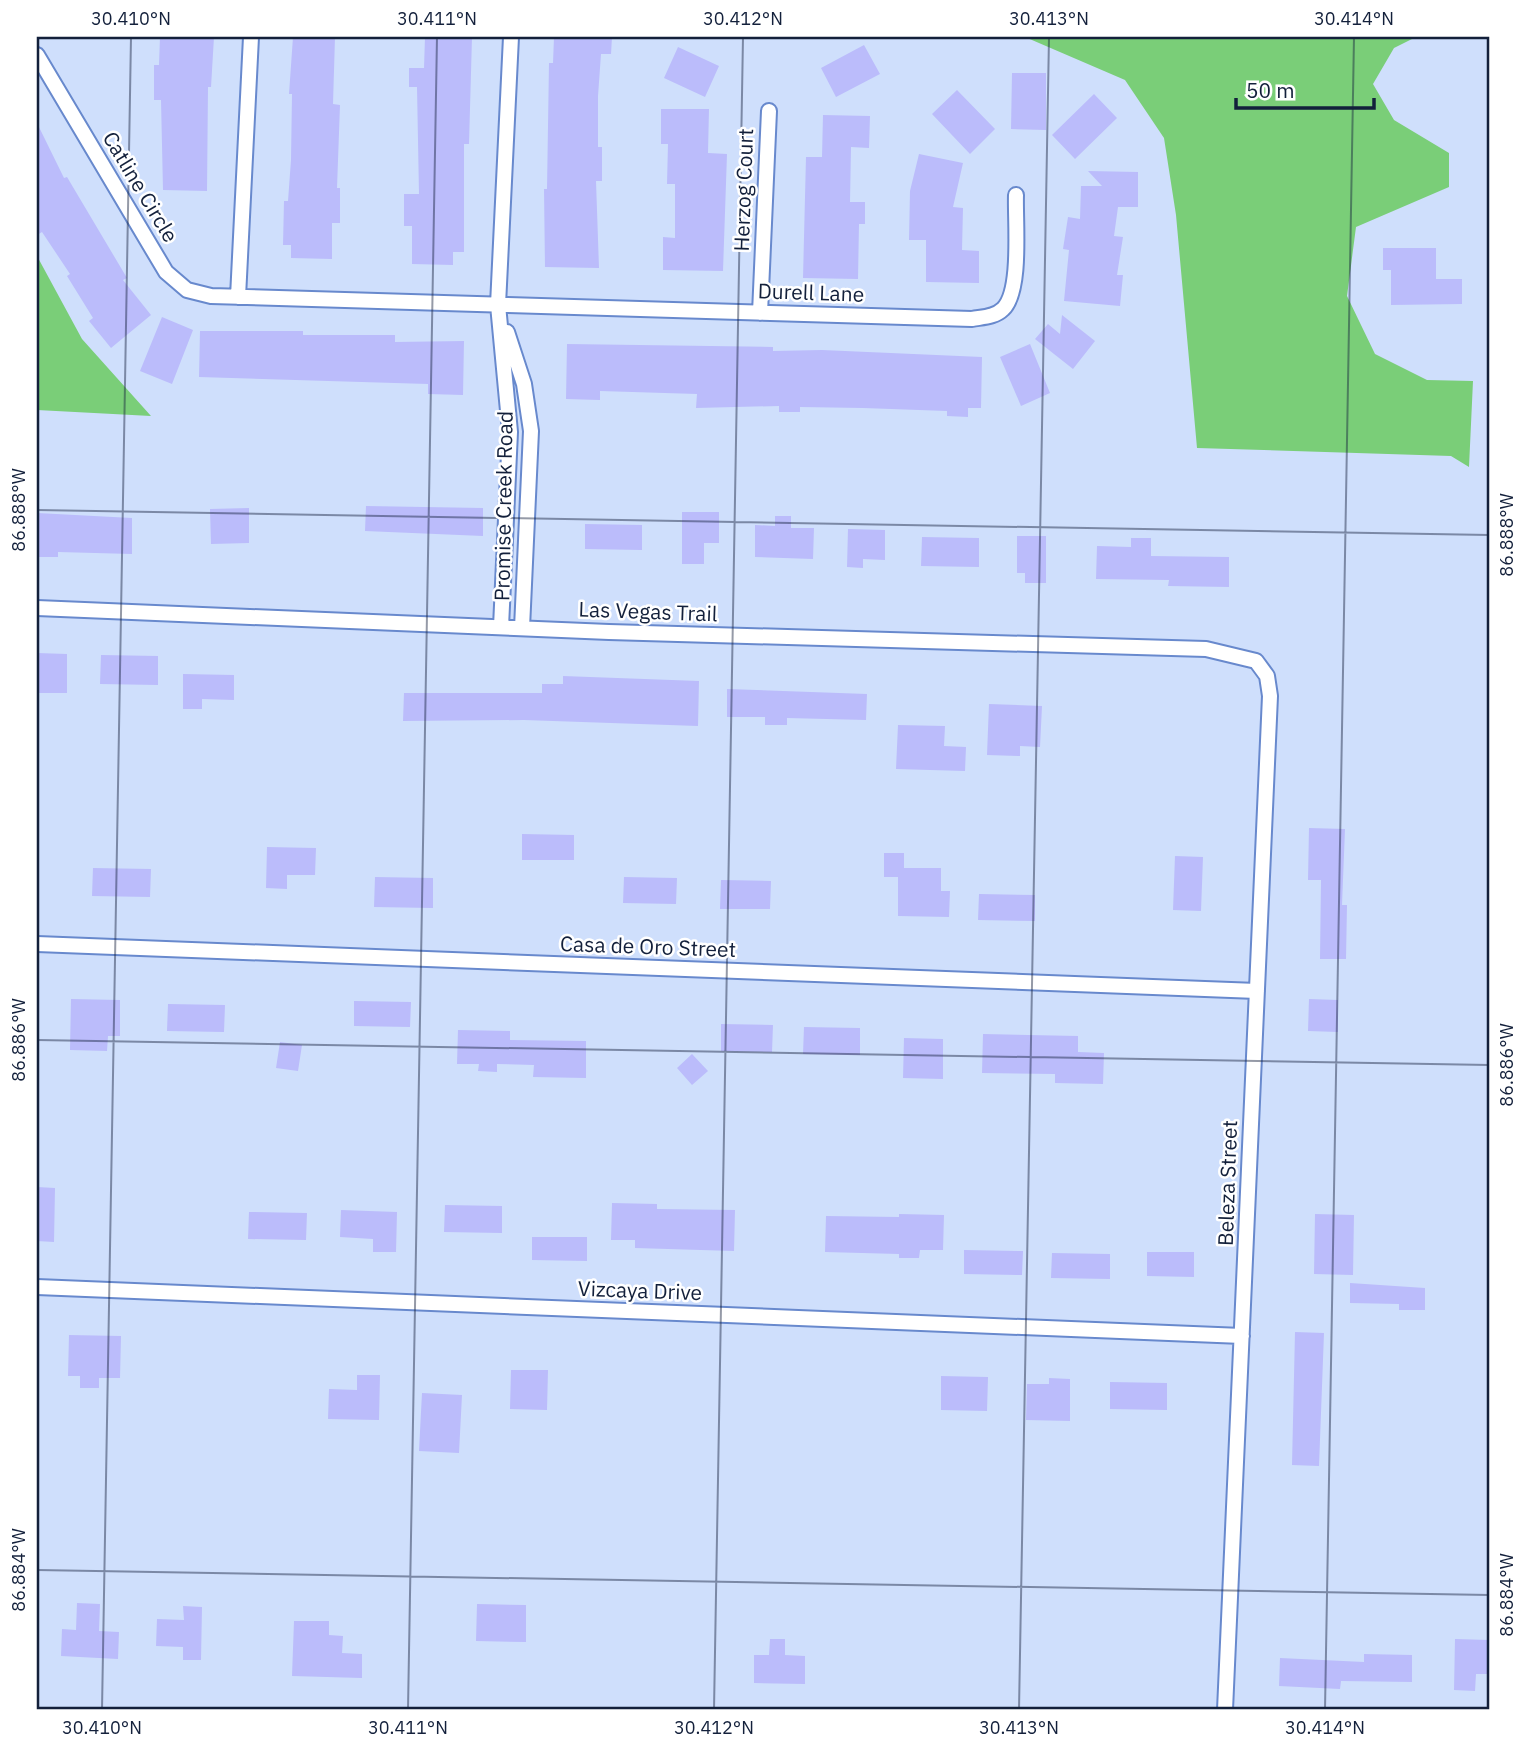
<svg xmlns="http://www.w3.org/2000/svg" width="1526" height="1747" font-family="'IBM Plex Sans',sans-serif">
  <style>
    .green { fill: #7ace78 }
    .building { fill: #bbbcfb }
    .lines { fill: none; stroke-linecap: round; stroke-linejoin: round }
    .street-casing { stroke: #6889cd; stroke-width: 18 }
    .street { stroke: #fff; stroke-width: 14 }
    .ticks { fill: none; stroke: #13203b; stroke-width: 2; stroke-opacity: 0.45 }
    .labels { text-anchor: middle; stroke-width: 5; stroke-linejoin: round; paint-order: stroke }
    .street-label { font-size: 21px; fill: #13203b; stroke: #fff }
    .neatline { fill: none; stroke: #13203b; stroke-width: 2.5 }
    .ticks-label { font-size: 18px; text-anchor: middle; fill: #13203b }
  </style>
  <rect width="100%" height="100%" fill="#cfdffc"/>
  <path class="green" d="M1025 37H1416L1394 48 1373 84 1394 120 1449 153V187L1356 227 1347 296 1375 354 1427 380 1473 381 1469 467 1451 456 1197 448 1176 215 1164 138 1125 80Z
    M37 256 82 339 151 416 37 410Z"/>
  <path class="building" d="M160 37H214L211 87H208L207 191 163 190 161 100H154V65H159Z
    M293 37H335L333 104 340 105 337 188H340V223H332V259L291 258V245H283L284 201H288L291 160 292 94H289Z
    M425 37H472L469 144H464V252H453V265L412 264V226H404V194H419L417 87H409V68H424Z
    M554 37H612L611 54H601L598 96V147H602V181H596L599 268 545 267 544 189H547L549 63H553Z
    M864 45 880 74 836 97 821 68Z
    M678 47 719 66 705 97 664 78Z
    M1012 73H1046V130L1011 129Z
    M957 90 995 129 970 154 932 114Z
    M1094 94 1117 118 1075 159 1052 135Z
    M661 109H709L708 153 727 154 723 271 663 270V237L675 238V184H667L668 144H661Z
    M823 115 870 116 869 148 851 147 850 202H865V224H859L858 279 803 278 806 157H822Z
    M37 123 64 178 67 177 127 278 123 280 151 315 111 348 89 321 93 318 67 276 70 274 42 232 37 235Z
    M919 154 963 163 953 207 963 208 962 250 979 251V283L926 282V240H909L910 191Z
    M1088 171 1138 172V207H1118L1114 236 1123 237 1117 275H1123L1120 306 1064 301 1069 250 1063 249 1068 217 1080 219 1081 186H1102Z
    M1383 248H1436V279H1462V304L1391 305V270H1383Z
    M1062 315 1095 341 1073 369 1035 339 1048 324 1060 334Z
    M162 317 193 330 172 384 140 371Z
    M200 331H303V335H395V342L464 341 463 395 428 394V384L199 377Z
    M567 344 773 347V351L822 350 982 357 981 408H968V417L947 416V411L863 408 800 407V412H779V406L696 408 697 394 600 391V400L566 399Z
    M1030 344 1050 393 1021 406 1000 357Z
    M366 506 483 508V536L365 531Z
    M249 508V543L211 544 210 509Z
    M682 512H719V543H704V564H682Z
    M37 513 132 518V554L58 552V557H39Z
    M775 516H791V528H814L813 559 755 557V525L775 526Z
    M585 524 642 525V550L585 549Z
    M848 529 885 530V560L863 559V568L847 567Z
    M1017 536H1046V583H1025V573H1017Z
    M922 537 979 538V567L921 566Z
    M1131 538H1151V556L1229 557V587L1168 586 1169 580 1096 579 1097 546 1131 547Z
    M37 653 67 654V693H37Z
    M101 655 158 656V685L100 684Z
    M183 674 234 675V700L202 699V709H183Z
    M563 676 699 681 698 726 524 720 403 721 404 693H542V684H563Z
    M727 689 867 694 866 720 787 718V725H765V717H727Z
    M989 704 1042 706 1040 747 1020 746V756L987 755Z
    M898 725 945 726 944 746 966 747 965 771 896 769Z
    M1309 828 1345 829 1342 905H1347L1346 959H1320L1321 880H1308Z
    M522 834 574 835V860H522Z
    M267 847 316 848 315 875H287V889L266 888Z
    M884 853H904V868H941V891H950L949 917 898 916V877H884Z
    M1175 856 1203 857 1201 911 1173 910Z
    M93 868 151 869 150 897 92 896Z
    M375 877 433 878V908L374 907Z
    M624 877 677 878 676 904 623 903Z
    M721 880 771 881 770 909H720Z
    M979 894 1035 895V921L978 920Z
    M71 999 120 1000V1036H108L107 1051 70 1050Z
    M1309 999 1338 1000V1032L1308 1031Z
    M354 1001 411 1002 410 1027 354 1026Z
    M168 1004 225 1005 224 1032 167 1031Z
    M721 1024 773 1025 772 1052 721 1051Z
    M804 1027 860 1028V1055L803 1054Z
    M458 1030 510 1031V1040L586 1041V1078L533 1077 534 1065 497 1064V1072L478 1071 479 1064H457Z
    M983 1034 1078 1036V1052L1104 1053 1103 1084 1055 1083V1074L982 1073Z
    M904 1038 943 1039V1079L903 1078Z
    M280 1042 302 1045 298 1071 276 1068Z
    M692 1054 708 1071 692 1085 677 1068Z
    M37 1187 55 1188 54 1242 37 1241Z
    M612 1203 657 1204V1209L735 1210 734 1251 635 1248V1240H611Z
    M445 1205 502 1206V1233L444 1232Z
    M341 1210 397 1212 396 1252H373V1239L340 1237Z
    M249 1212 307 1213 306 1240 248 1239Z
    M899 1214 944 1215 943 1250H920L919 1258H899V1254L825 1252 826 1216 899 1217Z
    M1315 1214 1354 1215 1353 1275 1314 1274Z
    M532 1237H587V1261L532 1260Z
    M964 1250 1023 1251 1022 1275 964 1274Z
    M1147 1252H1194V1277L1147 1276Z
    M1052 1253 1110 1254V1279L1051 1278Z
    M1350 1283 1425 1288V1310H1399V1304L1350 1303Z
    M1295 1332 1324 1333 1319 1466 1292 1465Z
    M69 1335 121 1336 120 1378H99V1388H80V1376H68Z
    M511 1370H548L547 1410 510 1409Z
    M357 1375H380L379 1420 328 1419 329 1389 357 1390Z
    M941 1376 988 1377 987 1411 941 1410Z
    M1049 1378 1070 1379V1421L1026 1420 1027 1384H1049Z
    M1110 1382 1167 1383V1410L1110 1409Z
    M422 1393 462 1395 459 1453 419 1451Z
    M77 1603 100 1604 99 1631 119 1632 118 1659 61 1656 62 1629 76 1630Z
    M477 1604 526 1605V1642L476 1641Z
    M183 1606 202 1607 201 1660H183V1647L156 1646 157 1619 184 1620Z
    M294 1621H329V1635L343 1636 342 1653 362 1654V1678L292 1676Z
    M770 1639H785V1655L805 1656V1684L754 1683V1655H769Z
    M1455 1639 1489 1640V1674H1476L1475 1691 1454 1690Z
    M1364 1654 1412 1655V1682L1341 1681 1340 1689 1279 1686 1280 1658 1364 1662Z"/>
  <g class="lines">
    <defs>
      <path id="street" d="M37 55 166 272 187 290 211 296 972 319C983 317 995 317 1003 309 1022 291 1015 221 1016 195
        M238 297 251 37
        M760 313 769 111
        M507 332 524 384 531 431 522 628
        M37 608 609 632 1206 649 1256 661 1267 676 1270 696 1225 1710
        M501 627 510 432 498 305 511 37
        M37 944 1257 991
        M37 1287 1242 1336"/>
    </defs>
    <use href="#street" class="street-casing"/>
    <use href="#street" class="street"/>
  </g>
  <path class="ticks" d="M37 510 1489 535M37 1040 1489 1065M37 1570 1489 1595M102 1710 131 37M408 1710 437 37M714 1710 743 37M1019 1710 1049 37M1325 1710 1354 37"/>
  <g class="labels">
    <g class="street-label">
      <text transform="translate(140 187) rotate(59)" y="7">Catline Circle</text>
      <text transform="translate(744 190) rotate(-88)" y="7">Herzog Court</text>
      <text transform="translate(811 293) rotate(2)" y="7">Durell Lane</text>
      <text transform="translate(504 506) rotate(-89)" y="7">Promise Creek Road</text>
      <text transform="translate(648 612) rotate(2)" y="7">Las Vegas Trail</text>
      <text transform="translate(648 947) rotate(2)" y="7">Casa de Oro Street</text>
      <text transform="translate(1228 1183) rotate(-88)" y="7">Beleza Street</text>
      <text transform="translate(640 1291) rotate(2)" y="7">Vizcaya Drive</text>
    </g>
  </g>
  <rect width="1526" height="1747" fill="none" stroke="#ffffff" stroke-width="77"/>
  <path d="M1236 98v10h138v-10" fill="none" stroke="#13203b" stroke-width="3.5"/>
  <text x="1246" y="98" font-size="21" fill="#13203b" stroke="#ffffff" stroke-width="5" paint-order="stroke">50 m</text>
  <rect x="38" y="38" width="1450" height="1670" class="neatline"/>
  <g class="ticks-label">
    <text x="131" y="25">30.410°N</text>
    <text x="437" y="25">30.411°N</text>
    <text x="743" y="25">30.412°N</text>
    <text x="1049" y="25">30.413°N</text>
    <text x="1354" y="25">30.414°N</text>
    <text transform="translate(19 510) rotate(-90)" y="6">86.888°W</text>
    <text transform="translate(1507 535) rotate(-90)" y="6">86.888°W</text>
    <text transform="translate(19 1040) rotate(-90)" y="6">86.886°W</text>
    <text transform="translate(1507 1065) rotate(-90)" y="6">86.886°W</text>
    <text transform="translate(19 1570) rotate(-90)" y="6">86.884°W</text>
    <text transform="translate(1507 1595) rotate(-90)" y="6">86.884°W</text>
    <text x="102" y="1734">30.410°N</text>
    <text x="408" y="1734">30.411°N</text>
    <text x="714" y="1734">30.412°N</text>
    <text x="1019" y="1734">30.413°N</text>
    <text x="1325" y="1734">30.414°N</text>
  </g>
</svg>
